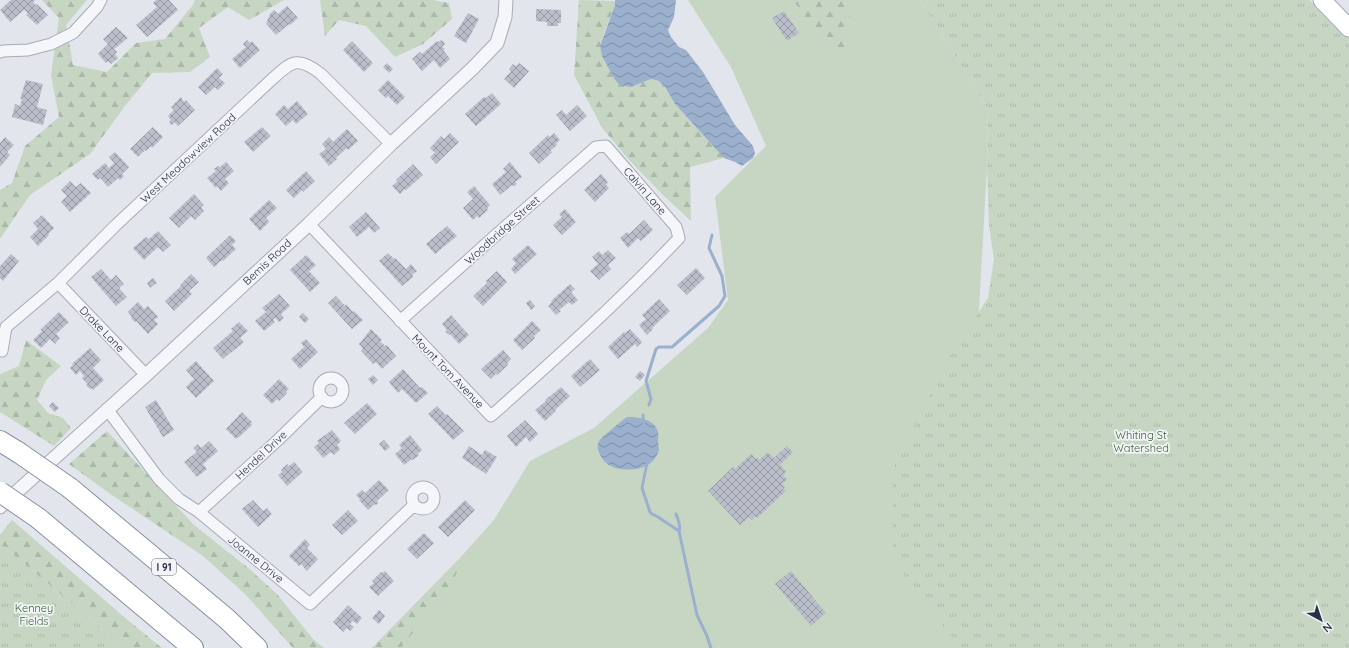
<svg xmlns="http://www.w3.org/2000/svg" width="1349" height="648" font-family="Quicksand,sans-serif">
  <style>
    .green { fill: #c6d6c3 }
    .forest { fill: url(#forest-firs) }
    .park { fill: url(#park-tufts) }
    .water { fill: url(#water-waves) }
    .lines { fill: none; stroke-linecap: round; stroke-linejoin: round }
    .stream { stroke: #9bb0cd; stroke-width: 3 }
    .building { fill: url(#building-cross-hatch) }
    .minor-casing { stroke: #a7abb6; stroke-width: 13 }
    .tertiary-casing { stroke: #a7abb6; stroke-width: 15 }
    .primary-casing { stroke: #a1a8b8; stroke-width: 19 }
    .motorway-casing { stroke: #8891a3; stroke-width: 22 }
    .minor { stroke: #f5f6f9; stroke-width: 11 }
    .tertiary { stroke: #f5f6f9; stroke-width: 13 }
    .primary { stroke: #fff; stroke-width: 17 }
    .motorway { stroke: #fff; stroke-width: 20 }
    .motorway-bridge-casing { stroke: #8891a3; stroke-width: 22; stroke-linecap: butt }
    .motorway-bridge { stroke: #fff; stroke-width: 20 }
    .labels { text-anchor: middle; stroke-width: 3.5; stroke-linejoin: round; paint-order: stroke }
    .shield { fill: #f2f4f8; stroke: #656c7b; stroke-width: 1 }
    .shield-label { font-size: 10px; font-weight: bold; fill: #293145 }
    .street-label { font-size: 11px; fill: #293145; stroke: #f2f4f8 }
    .park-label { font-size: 11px; fill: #3a6135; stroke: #f2f4f8 }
  </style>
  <defs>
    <pattern id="forest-firs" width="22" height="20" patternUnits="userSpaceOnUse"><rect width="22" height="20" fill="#c6d6c3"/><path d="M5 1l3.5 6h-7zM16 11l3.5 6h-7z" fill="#aab8a9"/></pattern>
    <pattern id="park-tufts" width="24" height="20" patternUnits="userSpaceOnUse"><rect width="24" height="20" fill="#c6d6c3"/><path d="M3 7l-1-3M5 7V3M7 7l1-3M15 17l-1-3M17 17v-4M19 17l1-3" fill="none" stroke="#aab8a9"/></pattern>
    <pattern id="water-waves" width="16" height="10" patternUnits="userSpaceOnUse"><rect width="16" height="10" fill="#9bb0cd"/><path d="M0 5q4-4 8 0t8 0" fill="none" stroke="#7e90a8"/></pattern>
    <pattern id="building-cross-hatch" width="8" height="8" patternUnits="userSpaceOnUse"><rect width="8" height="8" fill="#b9beca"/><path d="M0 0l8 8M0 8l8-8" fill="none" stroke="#969ba6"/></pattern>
  </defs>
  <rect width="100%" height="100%" fill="#e2e5eb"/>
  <path class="green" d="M688 0H920L988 109 987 167 960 648H372L459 559 494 520 530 461 594 428 708 328 728 300 715 197 766 146 731 67Z"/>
  <path class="forest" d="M42 0H87L66 25 73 65 107 72 136 43 165 39 193 5 195 0H284L249 20 228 7 199 28 210 57 190 72 152 73 125 106 90 154 30 195 0 239V190L12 183 25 146 59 117 51 75 59 18Z
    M320 0H433L449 3 452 19 423 44 395 57 366 26 339 20 325 36Z
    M579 0 615 1V5L604 33 600 46 615 80 631 87 651 79 659 81 665 87 675 104 724 158 690 167 691 221 663 195 630 161 603 129 574 75Z
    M793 0H851L847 45 842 53 838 56 833 55Z
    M26 340 61 366 46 380 37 400 48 413 63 418 71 428 54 446 0 412V374L19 366Z
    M107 431 194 525 247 567 277 594 313 639 324 648H293L246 595 203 556 109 493 69 464Z
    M12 520 124 617 162 648H125L0 543V535Z
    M459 559 458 571 450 584 401 648H372Z"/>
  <path class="park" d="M920 0H1309L1329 17 1349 37V648H960L893 561V469L948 358 988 298 994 259 989 226 987 167 988 109Z
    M0 543 125 648H0Z"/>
  <path class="water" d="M615 0H676L674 17 668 30 671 37 679 47 686 50 703 72 735 125 753 146 755 153 753 158 742 166 735 162 724 158 675 104 665 87 659 81 651 79 631 87 620 85 615 80 602 56 600 46 615 5Z
    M627 417C638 417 655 419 658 432 659 435 658 438 658 441 658 445 660 449 658 453 652 469 631 472 616 468 609 466 605 463 602 458 591 441 603 438 613 428 618 424 622 420 627 417Z"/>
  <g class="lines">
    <path class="stream" d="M649 405 651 399 646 381 656 349 659 347H672L719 306 725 296 722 276 709 248 712 235
      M643 415 644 424
      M647 463 642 488 650 512 652 514 658 517 679 531 697 615 707 636 711 648
      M676 514C678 519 681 526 679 531"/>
  </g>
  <path class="building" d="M11 0H35L33 2 36 5 37 4 48 15 37 25 26 15 28 13 24 10 10 22 0 10Z
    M156 0H169L178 10 147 37 136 25 157 7 153 3Z
    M287 6 298 18 290 25 289 24 276 35 266 24 270 14 274 10 278 14Z
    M536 9 561 10V23H558V26H547V22L536 21Z
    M784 11 799 33 787 41 772 18Z
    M468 13 479 19 466 43 454 36Z
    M116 27 128 38 114 49 117 52 115 54 118 58 111 64 108 61 106 63 98 54 108 44 103 39Z
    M247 40 250 43 252 41 260 50 240 68 232 59 246 47 243 44Z
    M442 40 445 44 442 47 445 49 443 50 450 59 440 68 434 60 422 71 412 59 420 52 422 54 437 41 438 42Z
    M352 41 373 63 364 72 343 50Z
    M387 63 393 69 389 73 383 67Z
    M519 63 529 71 514 88 504 79 511 71 509 69 513 64 516 66Z
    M217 68 223 74 219 78 225 83 218 90 215 87 206 95 198 87Z
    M26 80 43 84 37 107 47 110 43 125 12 117 15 104 20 106 22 99H20Z
    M388 80 405 97 397 105 388 96 386 98 378 90Z
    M492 93 501 104 476 126 465 114 484 97 486 98Z
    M181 97 184 102 186 100 195 110 178 126 174 122 172 125 169 122 171 120 168 116 174 110 171 107Z
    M297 101 308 114 296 124 293 120 286 126 275 114 284 105 288 109Z
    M577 105 587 116 570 131 556 115 562 110 566 115Z
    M153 127 163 137 152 148 151 146 146 151 145 150 138 157 130 149Z
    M262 127 271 136 253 152 244 142Z
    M347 129 358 141 348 150 347 148 336 158 337 159 329 166 319 154 326 149 322 144 329 137 333 142Z
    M450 133 459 142 436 164 430 157 435 153 430 148 441 136 444 139Z
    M554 133 560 140 556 143 557 145 550 151 552 152 539 164 529 153 548 135 550 137Z
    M5 137 14 145 7 152 10 155 0 167V143Z
    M115 152 129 167 122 174 124 176 120 180 118 178 108 187 100 178 98 180 92 174 105 163 109 168 114 163 109 157Z
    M226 162 234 171 225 179 229 183 221 191 217 186 216 188 207 178 216 171 214 169 218 166 220 167Z
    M510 162 522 177 515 182 517 184 514 186 512 185 500 195 492 184 506 172 503 169Z
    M413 164 423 175 406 190 405 189 400 194 392 186 398 181 396 180Z
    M306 171 315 181 303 192 302 190 294 198 286 190Z
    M601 174 608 182 606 185 609 188 595 202 584 190Z
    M70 181 76 187 81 183 91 193 70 212 61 202 67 196 61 190Z
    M474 186 490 205 487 208 488 210 479 218 477 216 473 220 463 208 473 199 467 192Z
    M194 194 204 205 201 207 204 211 195 220 191 216 179 228 169 218Z
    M269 200 277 208 266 218 269 222 260 231 249 219Z
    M565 209 576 222 562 235 553 225 562 217 559 214Z
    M366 212 380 228 374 233 369 227 357 237 349 227Z
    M42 215 54 228 48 234 49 235 38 246 30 237 38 229 33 223Z
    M644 220 653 230 641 241 638 238 628 248 620 238 627 232 629 234Z
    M447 226 457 236 435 254 426 244Z
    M158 231 171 245 163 252 158 247 144 260 133 248 146 237 149 239Z
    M230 235 236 241 232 245 236 249 223 261 222 260 214 267 206 258Z
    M528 245 537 254 515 274 511 269 516 263 512 259Z
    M608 250 616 258 608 265 611 269 599 280 590 271 598 264 592 257 599 251 602 255Z
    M388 253 394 259 395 258 406 269 411 264 417 271 412 275 413 277 402 286 379 261Z
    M11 254 19 261 3 281 0 278V266Z
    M306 255 316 265 309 271 320 283 310 292 290 270Z
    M696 268 705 278 687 295 677 285Z
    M101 269 111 280 116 275 124 284 119 288 127 297 116 306 91 277Z
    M497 271 507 282 483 306 473 296 487 283 486 281Z
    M191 274 199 282 189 291 192 294 174 311 165 301 181 286 180 285Z
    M153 278 157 283 150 288 147 283Z
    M570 284 575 289 571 292 578 300 572 305 569 302 559 310 561 311 556 315 548 306 552 302 551 301Z
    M279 294 290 306 281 314 284 318 279 322 275 318 273 320 275 322 264 331 255 321 266 312 262 308Z
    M336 296 345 306 346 304 353 312 354 311 363 320 352 329 328 303Z
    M659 299 670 311 652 328 653 329 647 335 639 325 646 319 642 315Z
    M530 300 535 306 531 310 526 303Z
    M138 302 144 309 148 306 158 317 154 320 158 324 148 334 136 321 135 322 131 318 132 317 128 312Z
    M59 312 69 322 56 334 60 338 55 344 50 339 41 348 33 340 42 331 40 330Z
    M303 313 309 319 305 323 299 317Z
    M451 315 469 335 459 344 450 334 449 335 445 332 447 330 442 324Z
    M532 321 541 330 534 336 535 338 522 350 513 340Z
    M239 322 248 331 240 338 244 342 223 359 213 348 233 331 231 329Z
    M371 329 382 340 380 341 385 346 387 345 396 356 382 369 376 362 373 364 361 351 363 349 359 344Z
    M630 329 642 342 637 347 635 344 618 359 608 347 624 332 625 333Z
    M306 339 318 352 300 369 291 359 304 347 301 343Z
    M90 348 101 360 93 368 104 380 93 390 92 388 90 389 86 385 88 384 82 378 84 376 80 371 76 375 70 368 73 365 72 364Z
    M503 350 511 359 507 364 508 365 497 375 496 374 491 379 481 369Z
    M590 359 600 370 580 387 571 376Z
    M196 361 214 381 196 398 186 387 194 379 186 370Z
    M403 369 420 388 422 387 428 393 416 403 402 389 398 393 389 382Z
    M640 371 645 375 640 381 635 377Z
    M373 375 378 380 373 385 368 379Z
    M279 379 289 389 286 391 287 393 279 401 277 399 272 404 263 395Z
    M561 387 570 396 555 410 556 411 545 421 535 410 546 401 545 400 548 397H549Z
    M156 400 174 430 163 437 145 407Z
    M53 402 59 408 55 412 49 406Z
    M367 403 377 414 355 434 344 423Z
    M437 406 446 415 447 414 464 431 453 440 428 414Z
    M242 412 252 422 251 423 252 425 238 438 237 437 236 439 226 429Z
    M525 420 538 434 530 442 526 437 516 447 507 436Z
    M332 430 341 441 337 445 340 449 334 455 331 452 323 458 314 447 319 443 317 441Z
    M410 435 422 450 417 454 419 455 413 460 412 459 404 465 395 454 402 448 399 445Z
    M384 440 390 447 385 451 379 444Z
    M209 441 218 451 203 464 207 469 197 477 184 462 197 452 193 448 198 444 201 448Z
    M469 446 482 455 485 450 497 457 486 474 462 458Z
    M787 446 793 452 780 465 786 471 783 475 787 479 782 484 785 487 783 488 786 491 757 518 755 516 752 520 749 517 740 525 708 491 733 467 735 469 751 454 756 459 757 458 759 460 768 452 774 458Z
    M294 462 303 472 287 486 278 475 282 472 281 470 287 464 289 466Z
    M379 480 389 490 377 501 378 503 376 505 375 504 368 510 359 500 360 499 356 495 362 490 365 493Z
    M253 500 263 511 267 508 272 514 258 527 242 509Z
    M465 500 475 510 448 537 438 527Z
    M348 510 358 521 342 535 332 525Z
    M424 533 434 543 417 559 407 549Z
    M305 539 310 545 307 548 318 559 307 571 301 564 299 566 289 556Z
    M385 571 394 581 378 596 369 587 374 583 372 581 381 572 382 573Z
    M791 571 826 613 811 626 775 584Z
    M348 605 362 618 357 624 353 621 350 624 354 627 350 631 347 628 343 632 333 622Z
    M379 610 385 616 379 624 372 618Z"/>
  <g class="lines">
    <defs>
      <path id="minor" d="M0 52 3 51 28 50 51 44 73 33 97 7 101 0
        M309 224 491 416C555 359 620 301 679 238L676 227 606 146 596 147 496 235 400 321
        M58 283 146 375
        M2 351 6 327 58 283 116 225 269 82C290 63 296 54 321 74L391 144
        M319 390a12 12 0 1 1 24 0a12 12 0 1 1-24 0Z
        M107 409 159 479 179 499 199 512 310 604 414 505
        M412 498a11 11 0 1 1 22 0a11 11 0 1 1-22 0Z
        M199 512 278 440 322 397"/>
      <path id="tertiary" d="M0 507 146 375 309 224 391 144 473 68 497 43 505 17 506 0"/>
      <path id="primary" d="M1322 0 1349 28"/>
      <path id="motorway" d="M0 441 18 452
        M70 488 227 619 257 648
        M38 518 193 648"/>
    </defs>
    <use href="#minor" class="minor-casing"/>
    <use href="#tertiary" class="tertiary-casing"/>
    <use href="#primary" class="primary-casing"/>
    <use href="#motorway" class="motorway-casing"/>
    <use href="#minor" class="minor"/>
    <use href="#tertiary" class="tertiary"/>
    <use href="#primary" class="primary"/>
    <use href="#motorway" class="motorway"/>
    <defs>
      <path id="motorway-bridge" d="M18 452 70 488
        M0 492 38 518"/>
    </defs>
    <use href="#motorway-bridge" class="motorway-bridge-casing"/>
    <use href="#motorway-bridge" class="motorway-bridge"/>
  </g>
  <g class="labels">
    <rect class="shield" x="152" y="559" width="24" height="16" rx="3"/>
    <g class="shield-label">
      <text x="164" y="571">I 91</text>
    </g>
    <g class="street-label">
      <text transform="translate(188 158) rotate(-43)" y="4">West Meadowview Road</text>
      <text transform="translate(645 191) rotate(49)" y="4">Calvin Lane</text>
      <text transform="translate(502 230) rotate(-42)" y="4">Woodbridge Street</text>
      <text transform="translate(267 262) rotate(-43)" y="4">Bemis Road</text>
      <text transform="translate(102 329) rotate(46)" y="4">Drake Lane</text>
      <text transform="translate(448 371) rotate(46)" y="4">Mount Tom Avenue</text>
      <text transform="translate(261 455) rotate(-43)" y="4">Hendel Drive</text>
      <text transform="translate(256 559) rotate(39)" y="4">Joanne Drive</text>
    </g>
    <g class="park-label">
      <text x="1141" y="439">Whiting St<tspan x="1141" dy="13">Watershed</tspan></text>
      <text x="34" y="612">Kenney<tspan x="34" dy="13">Fields</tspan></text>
    </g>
  </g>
  <g transform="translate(1321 620) rotate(140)" stroke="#f2f4f8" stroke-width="3" paint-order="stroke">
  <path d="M0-3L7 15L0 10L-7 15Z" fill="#293145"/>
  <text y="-6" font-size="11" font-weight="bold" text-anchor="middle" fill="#293145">N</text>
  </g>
</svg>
